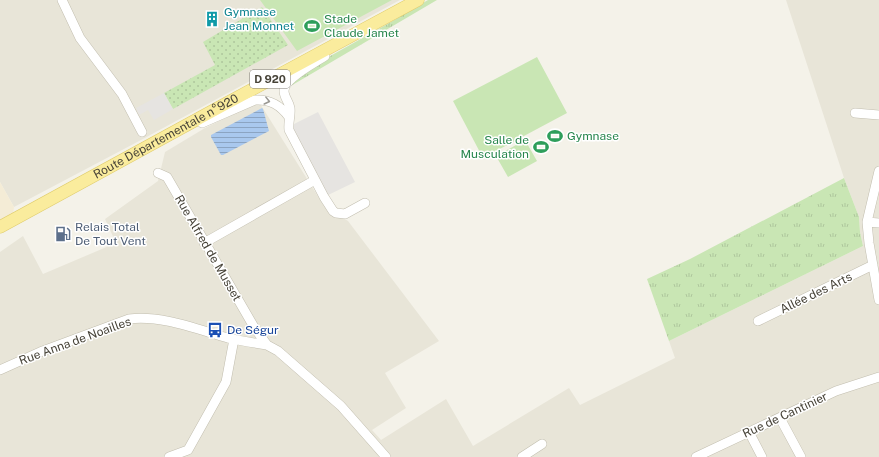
<svg xmlns="http://www.w3.org/2000/svg" width="879" height="457" font-family="'Public Sans',sans-serif">
  <style>
    .residential { fill: #e8e5d8 }
    .commercial { fill: #f4ecd6 }
    .grass { fill: url(#grass-tufts) }
    .park { fill: #c9e6b4 }
    .garden { fill: url(#garden-dots) }
    .parking { fill: #e6e4e1 }
    .water { fill: url(#water-rules) }
    .lines { fill: none; stroke-linecap: round; stroke-linejoin: round }
    .minor-casing { stroke: #c2beaf; stroke-width: 10 }
    .major-casing { stroke: #dfcc6c; stroke-width: 13 }
    .minor { stroke: #fff; stroke-width: 9 }
    .major { stroke: #faec9d; stroke-width: 12 }
    .oneway { stroke: #9a9892 }
    .labels { text-anchor: middle; stroke-width: 3; stroke-linejoin: round; paint-order: stroke }
    .shield { fill: #fff; stroke: #7e7b74; stroke-width: 1 }
    .shield-label { font-size: 11px; font-weight: bold; fill: #474338 }
    .culture-label { font-size: 12px; fill: #0d838f; stroke: #fff; text-anchor: start }
    .leisure-label { font-size: 12px; fill: #27864d; stroke: #fff; text-anchor: start }
    .street-label { font-size: 12px; fill: #474338; stroke: #fff }
    .service-label { font-size: 12px; fill: #4e5e75; stroke: #fff; text-anchor: start }
    .transit-label { font-size: 12px; fill: #164399; stroke: #fff; text-anchor: start }
  </style>
  <defs>
    <pattern id="grass-tufts" width="24" height="20" patternUnits="userSpaceOnUse"><rect width="24" height="20" fill="#c9e6b4"/><path d="M3 7l-1-3M5 7V3M7 7l1-3M15 17l-1-3M17 17v-4M19 17l1-3" fill="none" stroke="#aec69c"/></pattern>
    <pattern id="garden-dots" width="8" height="8" patternUnits="userSpaceOnUse"><rect width="8" height="8" fill="#c9e6b4"/><path d="M2 2h.1M6 6h.1" fill="none" stroke="#aec69c" stroke-width="1.8" stroke-linecap="round"/></pattern>
    <pattern id="water-rules" width="6" height="5" patternUnits="userSpaceOnUse"><rect width="6" height="5" fill="#a9c8ee"/><path d="M0 2.5h6" fill="none" stroke="#8ba4c2"/></pattern>
  </defs>
  <rect width="100%" height="100%" fill="#f4f2e9"/>
  <path class="residential" d="M0 0H400L141 140 14 207 0 182Z
    M786 0H879V457H0V252L23 236 43 274 116 243 105 219 158 181 165 152 205 128 259 102 324 206 348 221 439 341 385 373 406 408 372 430 381 440 446 399 473 446 569 388 580 405 675 358 669 341 863 246 860 232 859 217 844 178Z"/>
  <path class="commercial" d="M0 182 14 207 13 214 0 221Z"/>
  <path class="grass" d="M428 0H437L289 87V84L316 64 391 22Z
    M844 178 859 217 860 232 863 246 669 341 647 279 690 259Z"/>
  <path class="park" d="M260 0H392L297 51Z
    M537 57 567 113 483 158 453 101Z
    M525 140 537 161 508 177 496 156Z"/>
  <path class="garden" d="M262 7 288 45 173 109 164 93 215 65 203 42Z"/>
  <path class="parking" d="M164 93 173 109 154 120 148 110 139 115 136 108Z
    M318 112 355 182 324 197 293 129 294 124Z"/>
  <path class="water" d="M262 108 263 109 269 131 223 155H221L211 137V135Z"/>
  <g class="lines">
    <defs>
      <path id="minor" d="M62 0 80 38 122 94 142 132
        M325 56C315 63 284 78 284 91 284 97 289 102 290 108 291 115 288 122 289 130L324 197 333 211 336 213 345 214 365 203
        M855 113 879 115
        M202 123 255 100C270 99 280 105 289 117
        M879 171 867 222 869 243 879 300
        M158 173 167 177 254 327 267 345 278 351 341 406 386 457
        M867 222 879 223
        M204 243 315 180
        M758 321 873 265
        M0 370 40 352 129 319C162 315 196 329 228 338 241 341 254 343 267 345
        M780 418 801 457
        M749 432 762 457
        M169 457 188 450 226 382 234 339
        M522 457 542 444
        M696 457 836 391 879 377"/>
      <g id="major">
        <path id="s1" d="M0 227 227 103 418 0"/>
      </g>
    </defs>
    <use href="#minor" class="minor-casing"/>
    <use href="#major" class="major-casing"/>
    <use href="#minor" class="minor"/>
    <use href="#major" class="major"/>
  </g>
  <defs><path id="oneway-chevron" d="M-2-3.5L2.5 0L-2 3.5" fill="none" stroke-width="1.6" stroke-linecap="round" stroke-linejoin="round"/></defs>
  <use class="oneway" href="#oneway-chevron" transform="translate(267 101) rotate(14)"/>
  <defs>
    <symbol id="building-bare" viewBox="-9 -9 18 18"><path d="M-4-6H4V6H1V3H-1V6H-4ZM-2.5-4.3h1.7v1.8h-1.7ZM.8-4.3h1.7v1.8H.8ZM-2.5-1h1.7V.8h-1.7ZM.8-1h1.7V.8H.8Z" fill="#0f9aa8" stroke="#fff" stroke-width="2.5" paint-order="stroke"/></symbol>
    <symbol id="stadium-bare" viewBox="-9 -9 18 18"><path d="M0-5a6.5 5 0 1 0 0 10a6.5 5 0 1 0 0-10ZM-3.5-1.8h7v3.6h-7Z" fill="#2e9e5b" stroke="#fff" stroke-width="2.5" paint-order="stroke"/></symbol>
    <symbol id="fuel-bare" viewBox="-9 -9 18 18"><path d="M-5.5-6h7V0h2V4h1.3V-2.5L3-4.5l.8-.8L6-3V5H2.5V1h-1V6h-7ZM-4.2-4.7v3.2H.2V-4.7Z" fill="#5c6f8a" stroke="#fff" stroke-width="2.5" paint-order="stroke"/></symbol>
    <symbol id="bus-bare" viewBox="-9 -9 18 18"><path d="M-5-6H5V4H4V6H2V4H-2V6H-4V4H-5ZM-3.5-4V0h7V-4ZM-3.5 1.2v1.5H-2V1.2ZM2 1.2v1.5H3.5V1.2Z" fill="#1a4fb4" stroke="#fff" stroke-width="2.5" paint-order="stroke"/></symbol>
  </defs>
  <g fill-rule="evenodd">
    <use href="#building-bare" x="201" y="8" width="22" height="22"/>
    <use href="#stadium-bare" x="301" y="15" width="22" height="22"/>
    <use href="#stadium-bare" x="544" y="125" width="22" height="22"/>
    <use href="#stadium-bare" x="530" y="136" width="22" height="22"/>
    <use href="#fuel-bare" x="52" y="223" width="22" height="22"/>
    <use href="#bus-bare" x="204" y="319" width="22" height="22"/>
  </g>
  <g class="labels">
    <rect class="shield" x="250" y="70" width="40" height="18" rx="3"/>
    <g class="shield-label">
      <text x="270" y="83">D 920</text>
    </g>
    <g class="culture-label">
      <text x="224" y="16">Gymnase<tspan x="224" dy="14">Jean Monnet</tspan></text>
    </g>
    <g class="leisure-label">
      <text x="324" y="23">Stade<tspan x="324" dy="14">Claude Jamet</tspan></text>
      <text x="567" y="140">Gymnase</text>
      <text x="529" y="144" text-anchor="end">Salle de<tspan x="529" dy="14">Musculation</tspan></text>
    </g>
    <g class="street-label">
      <text dy="4" stroke="none"><textPath href="#s1" startOffset="189">Route Départementale n°920</textPath></text>
      <text transform="translate(208 248) rotate(60)" y="4">Rue Alfred de Musset</text>
      <text transform="translate(816 293) rotate(-26)" y="4">Allée des Arts</text>
      <text transform="translate(75 341) rotate(-20)" y="4">Rue Anna de Noailles</text>
      <text transform="translate(785 415) rotate(-25)" y="4">Rue de Cantinier</text>
    </g>
    <g class="service-label">
      <text x="75" y="231">Relais Total<tspan x="75" dy="14">De Tout Vent</tspan></text>
    </g>
    <g class="transit-label">
      <text x="227" y="334">De Ségur</text>
    </g>
  </g>
</svg>
